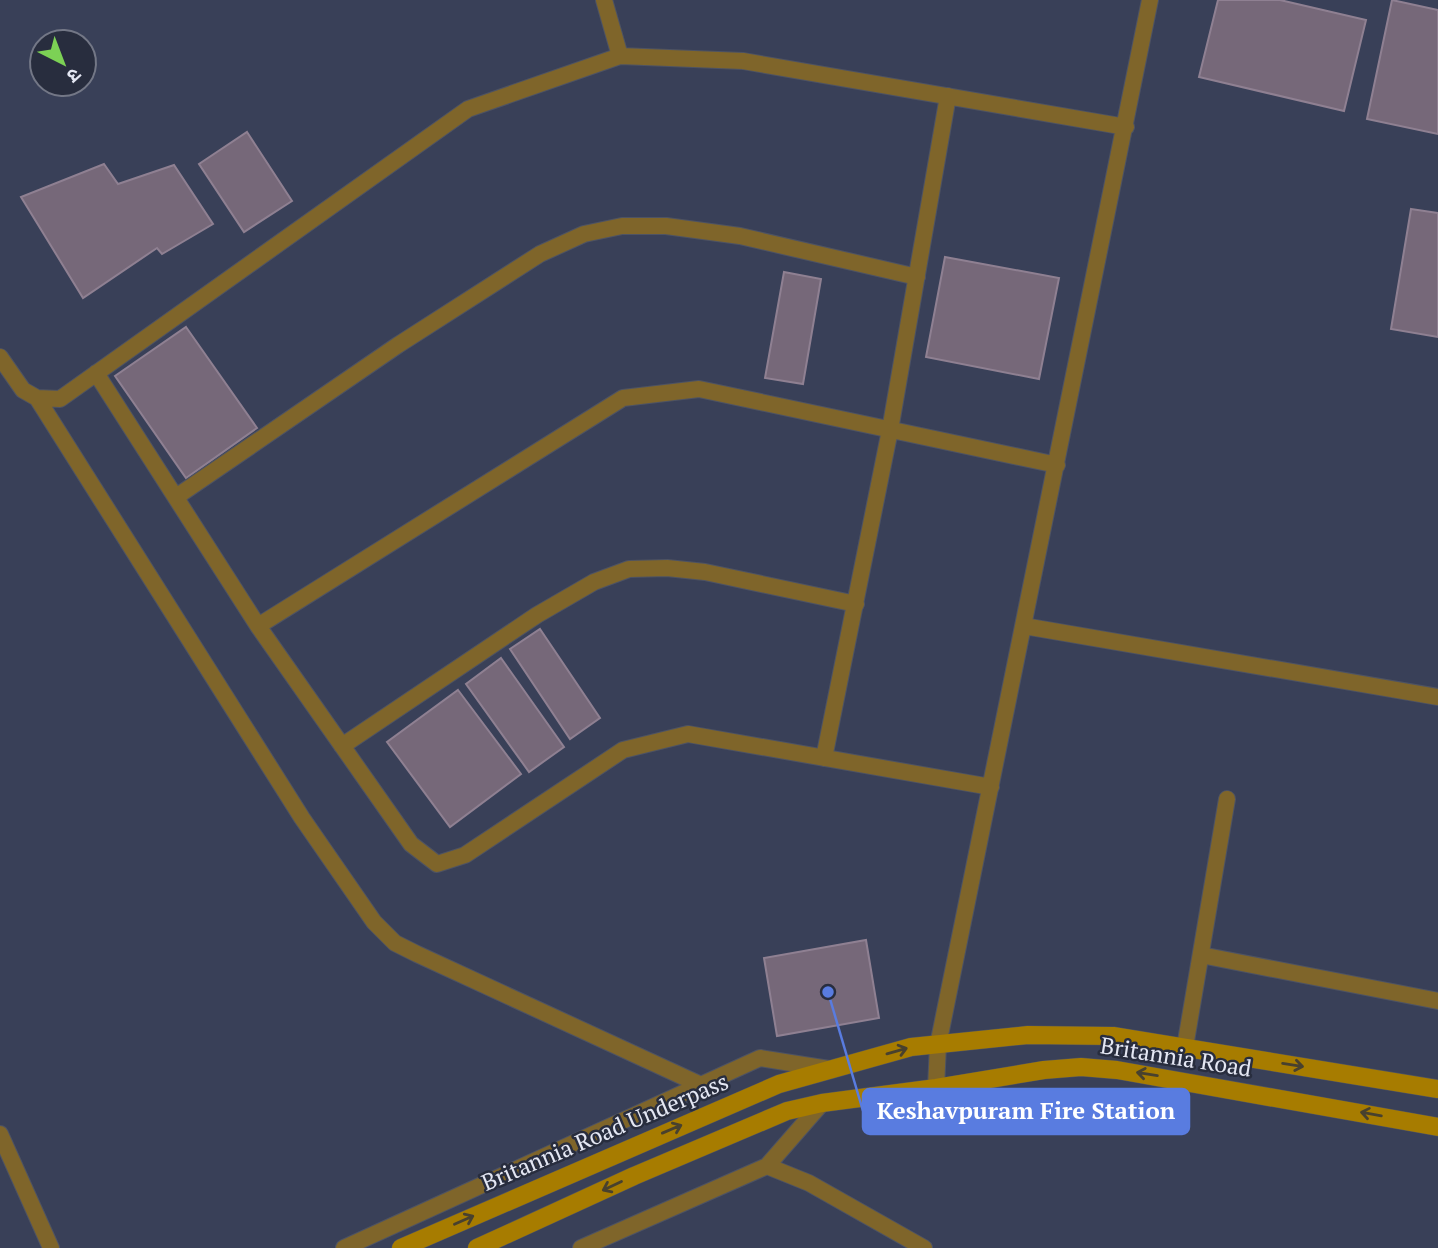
<svg xmlns="http://www.w3.org/2000/svg" width="1438" height="1248" font-family="'PT Serif','Noto Sans Devanagari',serif">
  <style>
    .built { fill: #394058; fill-rule: evenodd }
    .building { fill: #766879; stroke: #8f8092; stroke-width: 2 }
    .lines { fill: none; stroke-linecap: round; stroke-linejoin: round }
    .service-casing { stroke: #4e5363; stroke-width: 18 }
    .secondary-casing { stroke: #4e5363; stroke-width: 19 }
    .service { stroke: #7f652a; stroke-width: 16 }
    .secondary { stroke: #a77c00; stroke-width: 18 }
    .oneway { stroke: #48412e }
    .labels { text-anchor: middle; stroke-width: 5; stroke-linejoin: round; paint-order: stroke }
    .street-label { font-size: 23px; fill: #e4e7f3; stroke: #282d3e }
    .leader { fill: none; stroke: #597ce0; stroke-width: 2.5 }
    .callout-dot { fill: #597ce0; stroke: #282d3e; stroke-width: 2.5 }
    .callout { fill: #597ce0; stroke: #597ce0; stroke-width: 2.5 }
    .callout-label { font-size: 24px; text-anchor: middle; font-weight: bold; fill: #fff }
  </style>
  <rect width="100%" height="100%" fill="#313748"/>
  <path class="built" d="M0 0H1438V1248H0ZM42 42H84V84H42Z"/>
  <path class="building" d="M1218 0H1280L1366 20 1344 111 1199 77Z
    M1392 0 1438 10V134L1367 119Z
    M247 132 292 201 244 232 199 164Z
    M104 164 118 184 174 165 213 224 162 254 157 248 83 298 21 197Z
    M1411 209 1438 213V337L1391 329Z
    M945 257 1059 278 1039 379 926 357Z
    M784 272 821 279 803 384 765 378Z
    M186 327 257 428 186 478 115 376Z
    M540 629 600 718 570 739 510 649Z
    M501 658 564 747 529 772 466 684Z
    M458 690 521 774 450 827 387 742Z
    M866 940 879 1018 777 1036 764 958Z"/>
  <g class="lines">
    <defs>
      <path id="service" d="M604 0 620 56
        M0 357 23 390 37 398 60 399 468 109 620 56 743 61 1126 127
        M96 373 258 626 411 844 437 864 465 855 623 750 688 734 991 787
        M37 398 302 818 374 922 395 943 417 954 701 1085
        M176 497 398 345 540 254 584 234 622 226H666L740 236 917 277
        M258 626 623 398 699 389 1057 465
        M1024 626 1438 697
        M342 746 537 615 594 582 629 569 667 568 705 572 856 604
        M824 758 890 430 948 96
        M1201 955 1438 1001
        M1185 1047 1227 799
        M936 1088 938 1045 1150 0
        M822 1103 767 1166 809 1183 924 1248
        M0 1134 51 1248
        M344 1248 760 1058 829 1069
        M581 1248 767 1166"/>
      <path id="secondary" d="M401 1248 779 1084 911 1047 1028 1035 1113 1036 1438 1089
        M477 1248 634 1176 787 1111 822 1103 936 1088 1044 1070 1081 1067 1117 1070 1438 1127"/>
    </defs>
    <use href="#service" class="service-casing"/>
    <use href="#secondary" class="secondary-casing"/>
    <use href="#service" class="service"/>
    <use href="#secondary" class="secondary"/>
  </g>
  <defs><path id="oneway-shaft" d="M-6 0H5M1.5-3L5.5 0L1.5 3" fill="none" stroke-width="1.6" stroke-linecap="round" stroke-linejoin="round" transform="scale(1.75)"/></defs>
  <g class="oneway">
    <use href="#oneway-shaft" transform="translate(897 1051) rotate(-16)"/>
    <use href="#oneway-shaft" transform="translate(1293 1065) rotate(9)"/>
    <use href="#oneway-shaft" transform="translate(1147 1074) rotate(-171)"/>
    <use href="#oneway-shaft" transform="translate(1371 1114) rotate(-170)"/>
    <use href="#oneway-shaft" transform="translate(672 1129) rotate(-23)"/>
    <use href="#oneway-shaft" transform="translate(612 1186) rotate(155)"/>
    <use href="#oneway-shaft" transform="translate(464 1220) rotate(-24)"/>
  </g>
  <g class="labels">
    <g class="street-label">
      <text transform="translate(1176 1057) rotate(9)" y="8">Britannia Road</text>
      <text transform="translate(605 1132) rotate(-23)" y="8">Britannia Road Underpass</text>
    </g>
  </g>
  <path class="leader" d="M828 992L863 1111"/>
  <circle class="callout-dot" cx="828" cy="992" r="7"/>
  <rect class="callout" x="863" y="1089" width="326" height="45" rx="7"/>
  <g class="callout-label">
    <text x="1026" y="1119">Keshavpuram Fire Station</text>
  </g>
  <g transform="translate(63 63) rotate(138)"><circle r="33" fill="#282d3e" stroke="#737786" stroke-width="2"/>
  <path d="M0-5L12 26L0 18L-12 26Z" fill="#7cd155"/>
  <text y="-10" font-size="19" font-weight="bold" text-anchor="middle" fill="#e4e7f3">उ</text>
  </g>
</svg>
